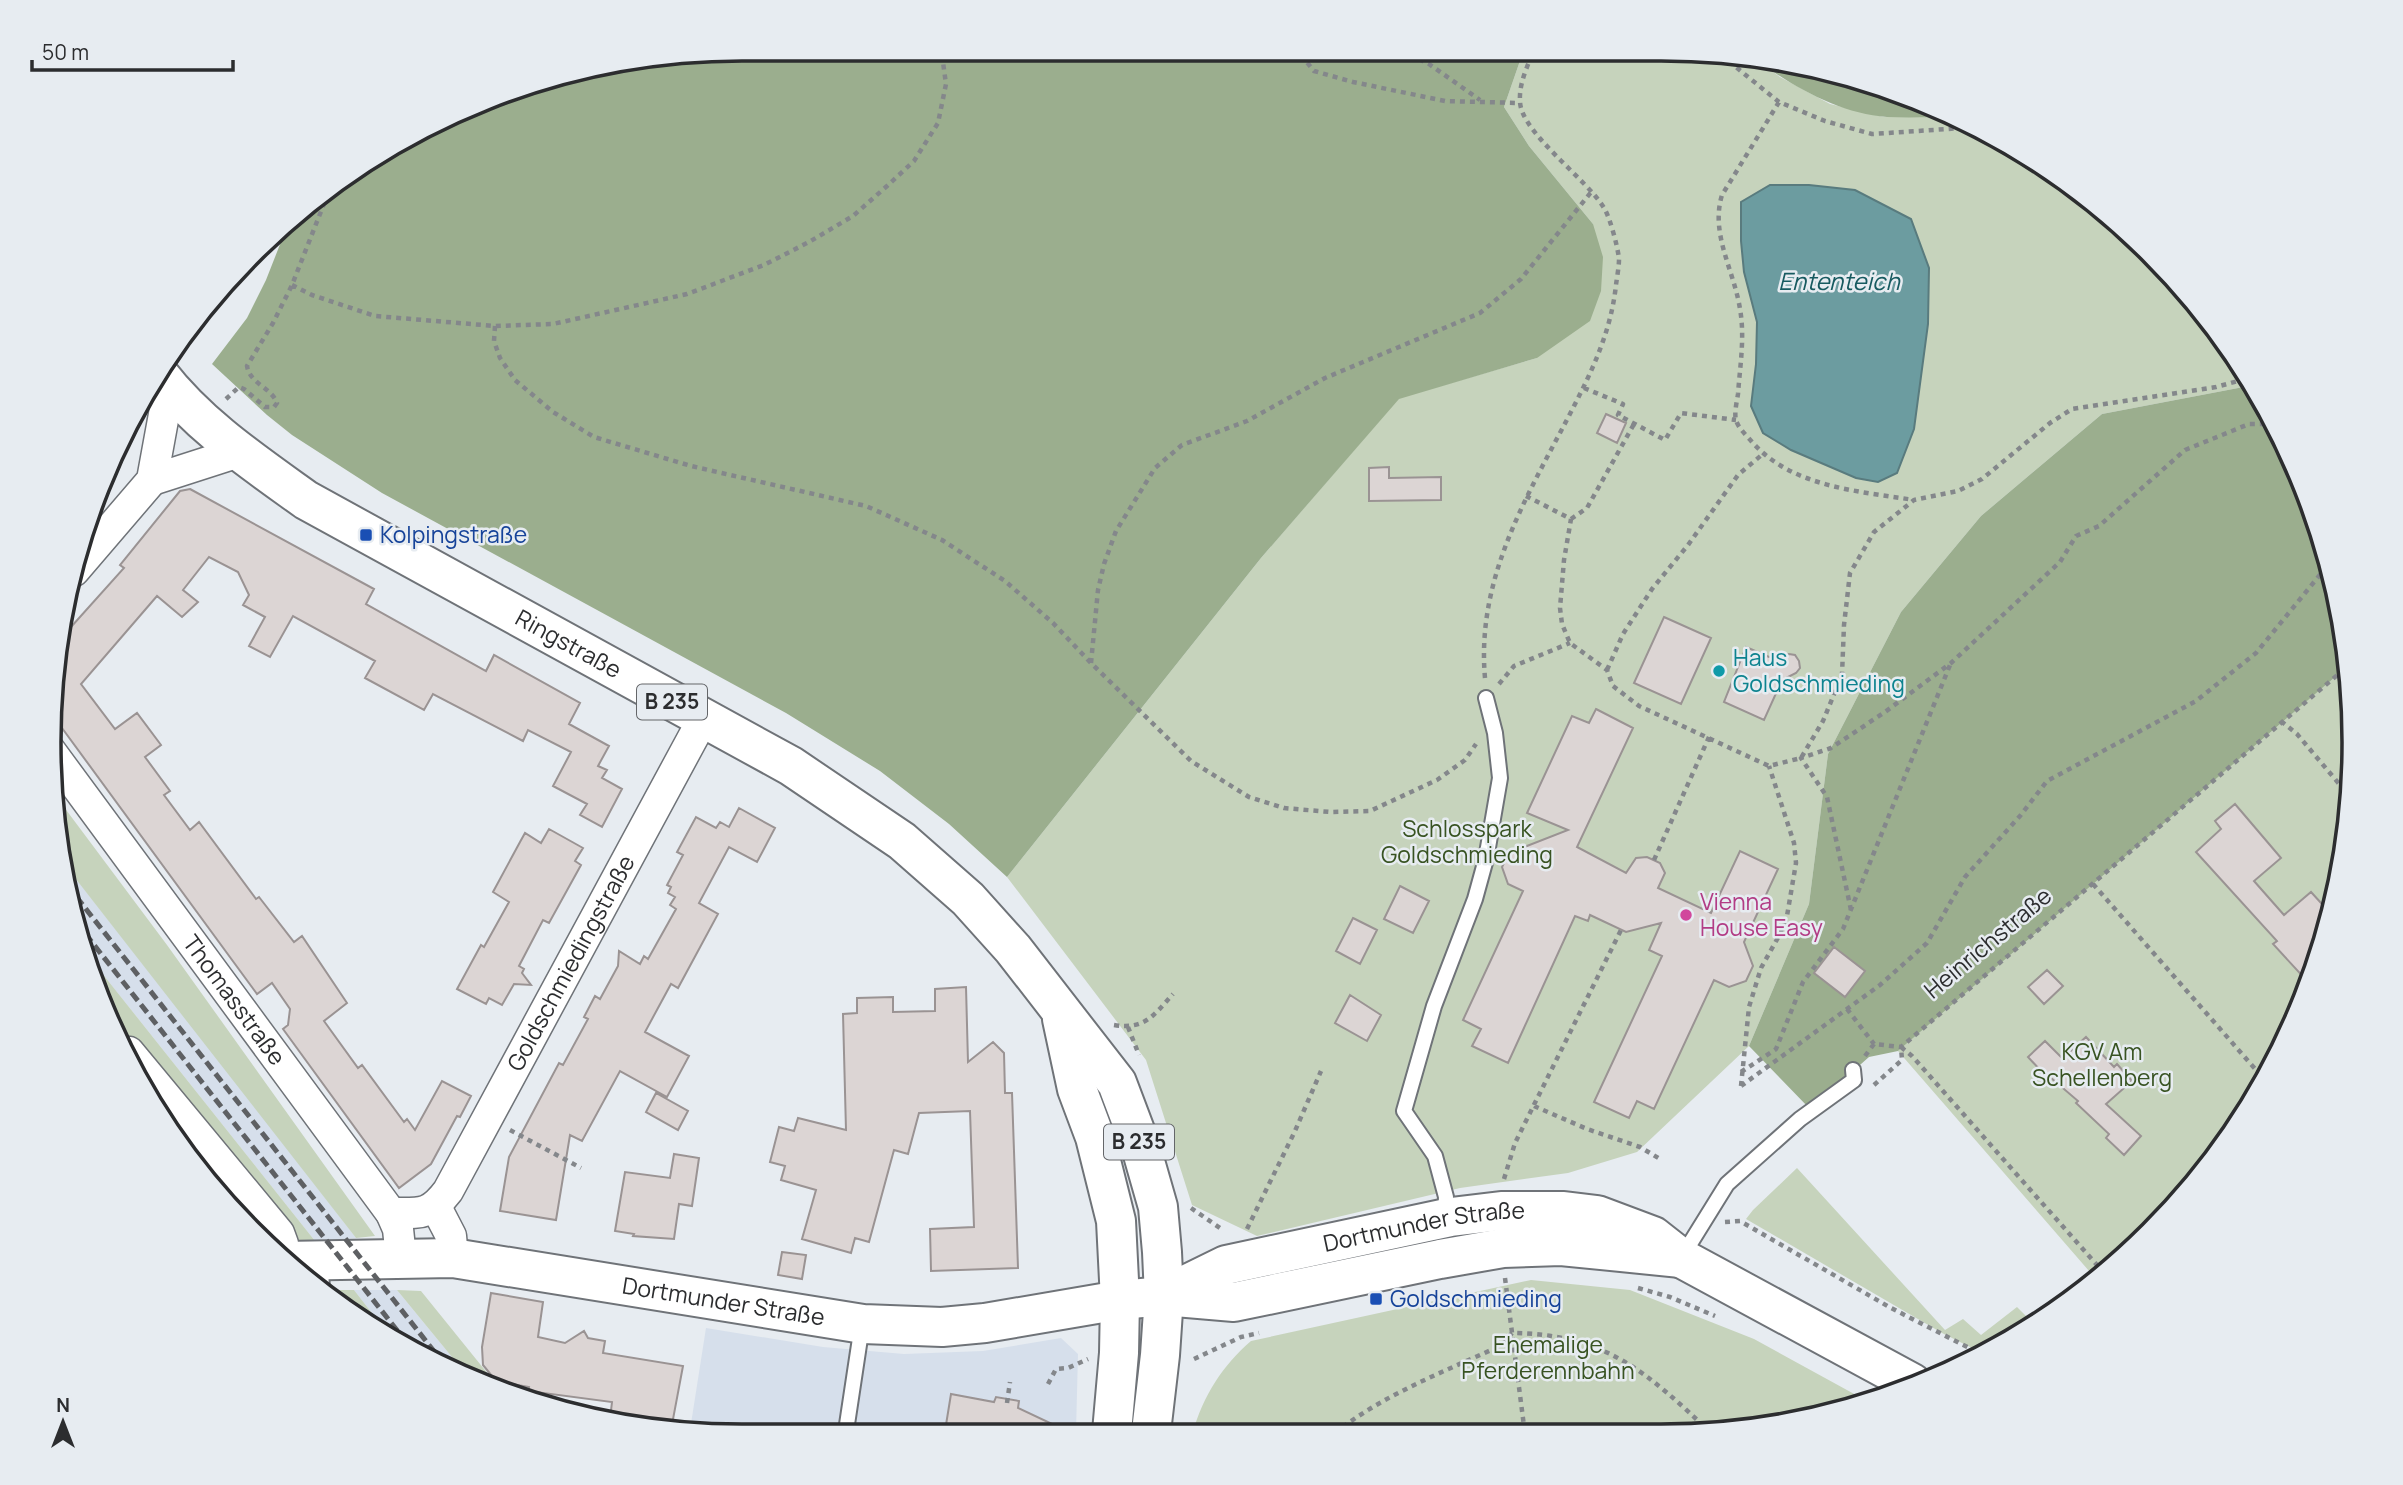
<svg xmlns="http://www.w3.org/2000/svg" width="2403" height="1485" font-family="Manrope,sans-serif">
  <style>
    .built { fill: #d6dfeb }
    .green { fill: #c6d3bc }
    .forest { fill: #9bae8e }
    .water { fill: #6c9ca0; stroke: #597b7e; stroke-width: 2 }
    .building { fill: #dcd5d4; stroke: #9a9393; stroke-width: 2 }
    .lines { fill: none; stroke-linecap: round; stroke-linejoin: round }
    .lane-casing { stroke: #6f7378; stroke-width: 18 }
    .street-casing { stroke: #6f7378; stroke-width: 33 }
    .secondary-casing { stroke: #6f7378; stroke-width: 42 }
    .primary-casing { stroke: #6f7378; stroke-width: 42 }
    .path { stroke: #84878b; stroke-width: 4.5; stroke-dasharray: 5 5; stroke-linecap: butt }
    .lane { stroke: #fff; stroke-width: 14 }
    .street { stroke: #fff; stroke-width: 30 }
    .secondary { stroke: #fff; stroke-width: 38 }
    .primary { stroke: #fff; stroke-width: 38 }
    .rail { stroke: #5e6063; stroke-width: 5; stroke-dasharray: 10 5; stroke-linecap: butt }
    .transit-dot { fill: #1a4fb4; stroke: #e7ecf1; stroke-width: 2.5 }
    .culture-dot { fill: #0f9aa8; stroke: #e7ecf1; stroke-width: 2.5 }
    .hotel-dot { fill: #d1479c; stroke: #e7ecf1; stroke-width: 2.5 }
    .labels { text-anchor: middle; stroke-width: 5; stroke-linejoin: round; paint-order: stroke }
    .shield { fill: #e7ecf1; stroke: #646669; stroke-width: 2 }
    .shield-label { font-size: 21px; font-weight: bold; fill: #2c2d2f }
    .transit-label { font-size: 23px; fill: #164399; stroke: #e7ecf1; text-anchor: start }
    .street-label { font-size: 23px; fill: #2c2d2f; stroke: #e7ecf1 }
    .culture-label { font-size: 23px; fill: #0d838f; stroke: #e7ecf1; text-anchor: start }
    .park-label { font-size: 23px; fill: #385322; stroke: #e7ecf1 }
    .hotel-label { font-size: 23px; fill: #b23c85; stroke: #e7ecf1; text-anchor: start }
    .water-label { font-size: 24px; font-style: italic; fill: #175a60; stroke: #e7ecf1 }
    .rim { fill: none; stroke: #2c2d2f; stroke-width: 3.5 }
  </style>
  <rect width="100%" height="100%" fill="#e7ecf1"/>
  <path class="built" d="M61 860 246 1095 356 1238 315 1241 82 948Z
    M354 1290H397L470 1379 385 1330Z
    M706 1328 823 1347 904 1354 983 1351 1061 1338 1078 1354 1076 1432 690 1430Z"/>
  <path class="green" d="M1522 55H1750L1780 77 1830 104 1884 117H1952L2082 192 2182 285 2254 385 2102 414 1981 516 1901 612 1828 754 1809 904 1749 1046 1637 1152 1568 1173 1460 1188 1257 1236 1192 1205 1146 1060 1007 877 1261 558 1399 398 1537 358 1593 224 1529 146 1504 107Z
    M2348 666 2353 787 2330 922 2283 1049 2211 1164 2118 1264 2096 1279 1898 1051Z
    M52 791 167 945 375 1236 356 1238 61 860 55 833Z
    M82 948 315 1241 301 1242 294 1234H290L118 1030 86 965Z
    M1797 1168 1945 1330 1963 1319 1981 1335 2017 1307 2034 1324 2007 1343 1982 1353 1942 1333 1746 1219 1753 1210Z
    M1531 1280 1630 1290 1754 1339 1867 1401 1840 1412 1706 1434 1193 1432C1203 1396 1223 1365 1251 1341Z
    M338 1290H354L385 1330 350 1310Z
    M397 1290 421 1291 501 1390 470 1379Z"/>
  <path class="forest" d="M652 55H1522L1504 107 1529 146 1593 224 1603 257 1601 291 1590 321 1537 358 1399 399 1261 558 1007 877 949 824 880 771 786 713 382 493 292 435 267 415 212 364 247 318 266 280 290 219 321 192 435 121 520 86Z
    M1750 55 1926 102 1952 117C1931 117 1909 118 1887 117 1838 114 1788 84 1750 55Z
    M2254 385 2261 395 2317 519 2348 652V666L1898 1051 1869 1057 1810 1109 1749 1046 1809 904 1828 754 1901 612 1981 516 2102 414Z"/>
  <path class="water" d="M1770 185H1809L1855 190 1911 219 1929 268 1928 324 1914 429 1897 473 1878 482 1856 478 1791 450 1763 433 1751 406 1756 364 1757 322 1744 272 1741 241V202Z"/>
  <path class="building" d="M1606 414 1626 423 1617 443 1597 433Z
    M1389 467V478L1441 477V500L1369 501V468Z
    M190 489 374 589 366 604 486 671 494 655 580 703 569 724 609 746 598 766 607 770 602 778 622 789 602 827 580 815 587 804 553 786 571 752 528 730 523 741 433 694 424 710 365 678 375 661 293 616 270 657 249 646 265 617 243 605 249 595 238 572 209 557 183 590 198 602 182 617 157 596 81 684 115 729 137 713 161 745 145 757 170 791 164 795 190 830 199 822 256 899 259 897 294 942 302 936 347 1003 324 1021 358 1068 362 1065 404 1122 407 1119 415 1130 442 1081 471 1096 460 1117 457 1116 431 1164 399 1188 283 1029 288 1025 290 1009 272 983 257 994 51 713 55 652 60 632 67 623 71 627 124 568 120 565 180 491Z
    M1664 617 1711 638 1681 704 1634 683Z
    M1746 647 1769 657 1789 654 1795 655 1799 661 1800 668 1796 673 1782 680 1764 720 1724 702Z
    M1596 709 1633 728 1577 847 1626 873 1636 858 1647 857 1660 863 1665 873 1658 888 1711 913 1740 851 1778 869 1744 942 1753 966 1746 981 1729 987 1714 980 1654 1109 1637 1101 1629 1118 1594 1102 1662 956 1649 950 1661 923 1626 932 1590 915 1588 921 1575 916 1508 1063 1472 1046 1481 1029 1463 1020 1523 891 1508 884 1502 867 1509 853 1568 830 1527 813 1572 716 1589 723Z
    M2235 804 2281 858 2254 881 2284 915 2311 892 2332 915 2308 982 2273 944 2277 941 2196 852 2221 829 2215 821Z
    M739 808 775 828 757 862 729 847 699 903 718 914 678 988 671 984 645 1032 689 1056 667 1097 620 1071 582 1141 570 1135 556 1220 500 1211 509 1157 559 1063 563 1065 588 1019 584 1017 595 996 600 999 618 966 619 951 640 964 644 956 648 959 676 909 670 905 675 897 668 893 671 887 667 885 683 855 677 852 696 817 716 828 720 822 729 827Z
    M549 829 583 848 575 861 581 865 549 923 543 920 519 966 524 969 522 973 531 985 514 984 502 1005 489 998 486 1004 457 989 481 945 484 947 509 902 493 892 520 842 525 833 541 843Z
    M1400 886 1429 901 1413 933 1384 919Z
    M1353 918 1377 930 1360 964 1336 951Z
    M1834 947 1865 971 1845 997 1814 973Z
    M2047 970 2063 986 2044 1004 2028 987Z
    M966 987 968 1062 993 1042 1004 1053 1005 1093H1012L1018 1268 931 1271 930 1229 974 1227 970 1111 919 1113 908 1154 894 1150 869 1242 855 1238 851 1253 802 1239 816 1190 781 1180 785 1166 770 1162 779 1127 794 1131 798 1118 846 1130 843 1014 857 1013V998L893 997V1012L935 1011V989Z
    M1350 995 1381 1015 1367 1041 1335 1023Z
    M2086 1037 2114 1067 2117 1064 2132 1081 2106 1104 2141 1136 2124 1155 2106 1138 2109 1134 2076 1103 2078 1101 2043 1071 2042 1072 2028 1057 2045 1041 2061 1057H2064Z
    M656 1093 688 1111 678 1130 646 1112Z
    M674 1154 699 1158 692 1206 679 1204 674 1239 633 1236 634 1234 615 1231 625 1172 670 1178Z
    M782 1252 806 1255 802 1279 778 1275Z
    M491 1293 543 1302 538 1337 565 1343 584 1331 588 1338 605 1341 603 1353 683 1366 671 1430 634 1425 610 1419 612 1402 528 1391 529 1387 496 1381 483 1365 482 1347Z
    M951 1394 994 1402 996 1397 1019 1401 1018 1408 1069 1432 945 1431Z"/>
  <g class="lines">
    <defs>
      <path id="lane" d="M1445 1216 1446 1197 1435 1156 1404 1111 1434 1006 1475 899 1486 859 1500 778 1495 733 1486 698
        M1683 1255 1727 1184 1800 1119 1854 1080 1853 1070
        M321 1263 322 1293
        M846 1431 862 1325"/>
      <g id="street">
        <path d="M152 480 239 452"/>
        <path d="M74 571 152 480 169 387"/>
        <path id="s1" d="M49 749 391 1213 398 1229 401 1258"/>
        <path d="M129 1052 279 1233 283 1244 284 1261"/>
        <path d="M436 1207 451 1236 453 1258"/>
        <path id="s2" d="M391 1213C421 1213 429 1216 448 1191L703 719"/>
      </g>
      <g id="secondary">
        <path id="s3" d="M284 1261 453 1258 863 1324 942 1327 985 1323 1120 1300 1164 1296 1234 1302 1440 1259 1503 1248 1561 1246 1681 1258"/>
        <path id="s4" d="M1165 1295 1226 1265 1451 1217 1501 1211H1564L1597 1215 1653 1236 1681 1258 1912 1383"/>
      </g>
      <g id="primary">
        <path id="s5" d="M158 373C198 425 253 462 306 500L791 766 902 841 968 899 1013 949 1117 1083 1140 1144 1158 1207 1162 1252 1164 1296 1160 1355 1151 1432"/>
        <path d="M1062 1019 1077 1089 1095 1137 1116 1221 1120 1300 1119 1353 1112 1432"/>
      </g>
    </defs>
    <use href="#lane" class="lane-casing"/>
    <use href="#street" class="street-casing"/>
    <use href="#secondary" class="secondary-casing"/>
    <use href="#primary" class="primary-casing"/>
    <path class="path" d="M1301 55 1314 71 1353 82 1445 101 1519 103
      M1410 55 1429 64 1480 100
      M1721 55 1779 102 1825 121 1872 134 1963 128 1977 132
      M1779 102 1722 195C1710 234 1734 270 1740 309 1745 337 1740 366 1738 394 1737 401 1734 413 1736 420 1738 428 1747 436 1752 442 1792 487 1857 491 1914 500
      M292 285 312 295 375 316 495 326 553 324 687 294 764 265 809 242 853 216 887 186 914 161 938 123 946 84 942 55
      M495 326 494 341 500 358 515 380 553 412 594 437 691 466 866 506 942 540 1005 581 1053 623 1091 663 1191 761 1249 797 1284 808 1330 812 1370 811 1437 780 1465 760 1476 744
      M1584 388 1623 404 1618 415 1665 440 1681 413 1736 420
      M226 399 239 387 244 389 265 407H274L277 403C271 387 250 384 247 366L273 323 292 285 331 186
      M1526 496 1571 519 1564 560 1560 608 1562 624 1570 643 1607 670 1613 686 1639 706 1769 766 1801 758 1823 721 1842 675 1844 625 1850 573 1874 532 1914 500 1958 491 1982 479 2050 423 2072 409 2216 387 2249 378
      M1571 519 1587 508 1634 424
      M1091 663 1098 590 1104 564 1116 531 1155 468 1182 445 1247 421 1325 378 1480 313 1521 279 1592 191
      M1607 670 1623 634 1652 589 1688 545 1738 475 1764 453
      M1485 678C1476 577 1528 495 1572 410 1593 369 1611 331 1616 285 1617 277 1619 267 1619 259 1618 248 1610 217 1604 208 1587 179 1520 132 1520 101 1519 85 1526 69 1532 55
      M1499 684 1514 666 1570 643
      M2281 721 2297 734 2351 798
      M1654 860 1709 737
      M2093 884 2264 1079
      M1851 910 1827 797 1801 758 1831 748 1885 712 1951 663 2060 562 2076 536 2099 526 2185 450 2249 424H2274
      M1847 1009 1874 1044
      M1114 1025C1145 1030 1154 1015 1173 994
      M1128 1027 1139 1055
      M1901 1047 1912 1056 2104 1273
      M1865 1056 1874 1044 1901 1047 2348 666
      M1741 1072 1776 1049 1803 982 1843 929 1950 665
      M1874 1085 1902 1060 1901 1047
      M1741 1086 1880 985 1927 943 1965 877 2020 816 2047 781 2196 701 2256 653 2328 565
      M1741 1086 1749 1007 1761 968 1780 934 1787 916 1796 863 1794 843 1769 766
      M1534 1106 1587 1129 1640 1147 1660 1159
      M510 1130 581 1168
      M1504 1179 1515 1143 1621 930
      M1191 1208 1220 1228
      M1725 1222 1740 1221 1891 1308 1981 1354
      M1247 1229 1295 1131 1321 1071
      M1505 1278 1525 1434
      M1638 1288 1670 1297 1715 1316
      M1194 1359 1241 1337 1259 1333
      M1048 1384 1056 1369 1068 1368 1088 1359
      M1007 1403 1010 1382
      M1335 1433C1384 1394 1446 1371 1502 1345L1512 1333C1605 1334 1647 1372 1712 1434"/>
    <use href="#lane" class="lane"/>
    <use href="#street" class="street"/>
    <use href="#secondary" class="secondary"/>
    <use href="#primary" class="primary"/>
    <path class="rail" d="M67 885 444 1364
      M76 922 407 1343"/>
  </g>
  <g class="transit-dot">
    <rect x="359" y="528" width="14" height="14" rx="3.5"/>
    <rect x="1369" y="1292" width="14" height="14" rx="3.5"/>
  </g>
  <circle class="culture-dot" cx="1719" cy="671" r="7"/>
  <circle class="hotel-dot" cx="1686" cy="915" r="7"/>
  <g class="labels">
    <g class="shield">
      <rect x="637" y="684.5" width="70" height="35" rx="5"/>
      <rect x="1104" y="1124.5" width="70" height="35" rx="5"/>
    </g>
    <g class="shield-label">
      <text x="672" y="709">B 235</text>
      <text x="1139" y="1149">B 235</text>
    </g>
    <g class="transit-label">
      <text x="380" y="543">Kolpingstraße</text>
      <text x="1390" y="1307">Goldschmieding</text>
    </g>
    <g class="street-label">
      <text dy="8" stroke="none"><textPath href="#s5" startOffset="495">Ringstraße</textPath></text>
      <text transform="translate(1988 943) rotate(-40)" y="8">Heinrichstraße</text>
      <text dy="8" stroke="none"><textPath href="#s2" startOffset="324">Goldschmiedingstraße</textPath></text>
      <text dy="8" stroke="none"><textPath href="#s1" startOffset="312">Thomasstraße</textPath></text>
      <text dy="8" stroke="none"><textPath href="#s4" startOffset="270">Dortmunder Straße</textPath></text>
      <text dy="8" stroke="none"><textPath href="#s3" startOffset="443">Dortmunder Straße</textPath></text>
    </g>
    <g class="culture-label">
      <text x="1733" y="666">Haus<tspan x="1733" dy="26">Goldschmieding</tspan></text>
    </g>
    <g class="park-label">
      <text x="1467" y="837">Schlosspark<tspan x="1467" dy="26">Goldschmieding</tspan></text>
      <text x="2102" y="1060">KGV Am<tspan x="2102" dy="26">Schellenberg</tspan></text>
      <text x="1548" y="1353">Ehemalige<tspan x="1548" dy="26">Pferderennbahn</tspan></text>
    </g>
    <g class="hotel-label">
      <text x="1700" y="910">Vienna<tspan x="1700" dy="26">House Easy</tspan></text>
    </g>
    <g class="water-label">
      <text x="1839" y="290">Ententeich</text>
    </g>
  </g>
  <path d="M0 0H2403V1485H0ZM742 61H1661A681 681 0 0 1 2342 742V743A681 681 0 0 1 1661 1424H742A681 681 0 0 1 61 743V742A681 681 0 0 1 742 61Z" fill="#e7ecf1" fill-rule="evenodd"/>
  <path class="rim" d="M742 61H1661A681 681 0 0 1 2342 742V743A681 681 0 0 1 1661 1424H742A681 681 0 0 1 61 743V742A681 681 0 0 1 742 61Z"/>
  <g transform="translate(63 1422)" stroke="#e7ecf1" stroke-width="5" paint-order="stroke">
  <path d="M0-5L12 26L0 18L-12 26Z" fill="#2c2d2f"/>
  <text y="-10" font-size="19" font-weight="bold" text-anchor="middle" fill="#2c2d2f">N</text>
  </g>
  <path d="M32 60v10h201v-10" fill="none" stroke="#2c2d2f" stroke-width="3.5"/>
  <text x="42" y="60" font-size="21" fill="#2c2d2f" stroke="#e7ecf1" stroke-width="5" paint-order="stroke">50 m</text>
</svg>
